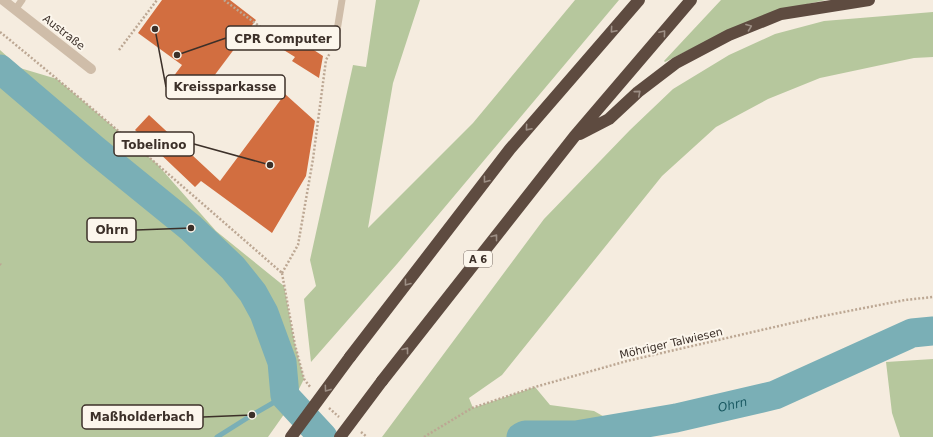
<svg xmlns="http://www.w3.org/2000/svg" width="933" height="437" font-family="'DejaVu Sans',sans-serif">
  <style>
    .green { fill: #b6c79d }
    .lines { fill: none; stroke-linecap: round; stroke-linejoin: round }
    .stream { stroke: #7aafb6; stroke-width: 5 }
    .river { stroke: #7aafb6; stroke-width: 29 }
    .building { fill: #d26e40 }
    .path { stroke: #bca793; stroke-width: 2.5; stroke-dasharray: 2 2; stroke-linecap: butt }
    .service { stroke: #cfbda9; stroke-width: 7 }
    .minor { stroke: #cfbda9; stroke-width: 10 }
    .motorway { stroke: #5e4b40; stroke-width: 12 }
    .motorway-bridge { stroke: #5e4b40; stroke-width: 12 }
    .oneway { stroke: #9d8f85 }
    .labels { text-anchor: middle; stroke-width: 4; stroke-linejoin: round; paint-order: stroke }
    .shield { fill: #fcf6ec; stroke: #766b64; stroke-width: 1 }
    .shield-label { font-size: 10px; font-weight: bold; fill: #3c3029 }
    .street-label { font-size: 11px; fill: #3c3029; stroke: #fcf6ec }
    .water-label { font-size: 12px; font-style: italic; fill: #1a5962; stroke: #fcf6ec }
    .leader { fill: none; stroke: #3c3029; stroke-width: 1.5 }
    .callout-dot { fill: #3c3029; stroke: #fcf6ec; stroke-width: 1.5 }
    .callout { fill: #fcf6ec; stroke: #3c3029; stroke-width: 1.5 }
    .callout-label { font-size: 12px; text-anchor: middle; font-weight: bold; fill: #3c3029 }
  </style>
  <rect width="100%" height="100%" fill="#f5ecdf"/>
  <path class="green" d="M376 0H420L393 83 368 228 473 123 575 0H619L397 264 311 362 304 299 316 286 310 260 353 65 366 67Z
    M721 0H826C767 11 718 35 665 62L664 61Z
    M933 12V57L914 58 820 78 768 99 716 127 662 176 502 375 469 398 473 408 535 387 550 405 594 411 622 427 618 437H382L544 219 630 130 673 89 729 55 775 34 824 21Z
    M0 50 20 68 57 79 157 164 216 231 284 286 295 345 304 379 292 403 268 437H0Z
    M933 359V437H900L892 413 886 362Z"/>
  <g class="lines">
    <path class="stream" d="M217 437 252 415 285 396"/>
    <g class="river">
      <path d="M0 69 95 150 191 228 233 268 253 293 264 313 282 362 285 396 323 437"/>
      <path id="s1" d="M521 437 525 435H576L676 418 775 395 912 333 933 331"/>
    </g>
  </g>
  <path class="building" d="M162 0H230L256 20 199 96 173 77 182 65 138 33Z
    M283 30 323 56 319 78 292 61 295 57 274 44Z
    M285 94 315 121 306 176 272 233 201 181 195 187 135 130 149 115 220 181Z"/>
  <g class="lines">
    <path class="path" d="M224 0 286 46
      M0 32C96 110 189 192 282 273
      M119 50 157 0
      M0 264 1 265
      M282 273 298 245 313 159 326 60 330 53
      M282 273 295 345 304 379 311 388
      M329 408 339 417
      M361 432 367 437
      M424 437 472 408 535 387 627 361 818 317 905 300 933 297"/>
    <path class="service" d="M15 10 22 0
      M335 43 342 0"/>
    <path class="minor" d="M3 0 91 69"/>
    <path class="motorway" d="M580 134 609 119 638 92 676 63 729 35 781 14 869 0
      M350 357 510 149 639 0
      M382 381 574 137 691 0"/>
    <path class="motorway-bridge" d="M291 437 350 357
      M340 437 382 381"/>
  </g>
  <defs><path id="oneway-chevron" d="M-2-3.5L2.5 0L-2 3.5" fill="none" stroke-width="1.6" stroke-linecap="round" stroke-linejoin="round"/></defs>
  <g class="oneway">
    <use href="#oneway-chevron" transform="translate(749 27) rotate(-21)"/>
    <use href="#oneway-chevron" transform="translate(613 30) rotate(131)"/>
    <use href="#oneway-chevron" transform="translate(663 33) rotate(-50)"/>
    <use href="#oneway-chevron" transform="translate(638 93) rotate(-41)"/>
    <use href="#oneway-chevron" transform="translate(528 128) rotate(131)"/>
    <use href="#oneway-chevron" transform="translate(486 180) rotate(128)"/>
    <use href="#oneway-chevron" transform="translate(495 237) rotate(-52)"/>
    <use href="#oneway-chevron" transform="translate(407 283) rotate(128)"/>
    <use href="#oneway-chevron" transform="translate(406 350) rotate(-52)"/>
    <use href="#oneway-chevron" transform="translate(327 389) rotate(126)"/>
  </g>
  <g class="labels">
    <rect class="shield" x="464" y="251" width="28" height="16" rx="3"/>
    <g class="shield-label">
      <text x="478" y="263">A 6</text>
    </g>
    <g class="street-label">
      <text transform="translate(64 32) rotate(38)" y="4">Austraße</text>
      <text transform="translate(671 343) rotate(-13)" y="4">Möhriger Talwiesen</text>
    </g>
    <g class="water-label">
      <text dy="4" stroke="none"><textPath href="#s1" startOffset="215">Ohrn</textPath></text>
    </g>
  </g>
  <path class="leader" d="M177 55L226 38M155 29L166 87M270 165L194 144M191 228L136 230M252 415L203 417"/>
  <g class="callout-dot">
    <circle cx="177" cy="55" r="4"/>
    <circle cx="155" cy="29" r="4"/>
    <circle cx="270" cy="165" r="4"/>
    <circle cx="191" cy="228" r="4"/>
    <circle cx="252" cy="415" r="4"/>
  </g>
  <g class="callout">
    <rect x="226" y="26" width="114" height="24" rx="4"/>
    <rect x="166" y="75" width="119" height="24" rx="4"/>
    <rect x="114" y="132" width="80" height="24" rx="4"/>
    <rect x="87" y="218" width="49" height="24" rx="4"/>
    <rect x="82" y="405" width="121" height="24" rx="4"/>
  </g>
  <g class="callout-label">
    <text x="283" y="43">CPR Computer</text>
    <text x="225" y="91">Kreissparkasse</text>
    <text x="154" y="149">Tobelinoo</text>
    <text x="112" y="234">Ohrn</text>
    <text x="142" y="421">Maßholderbach</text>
  </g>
</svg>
